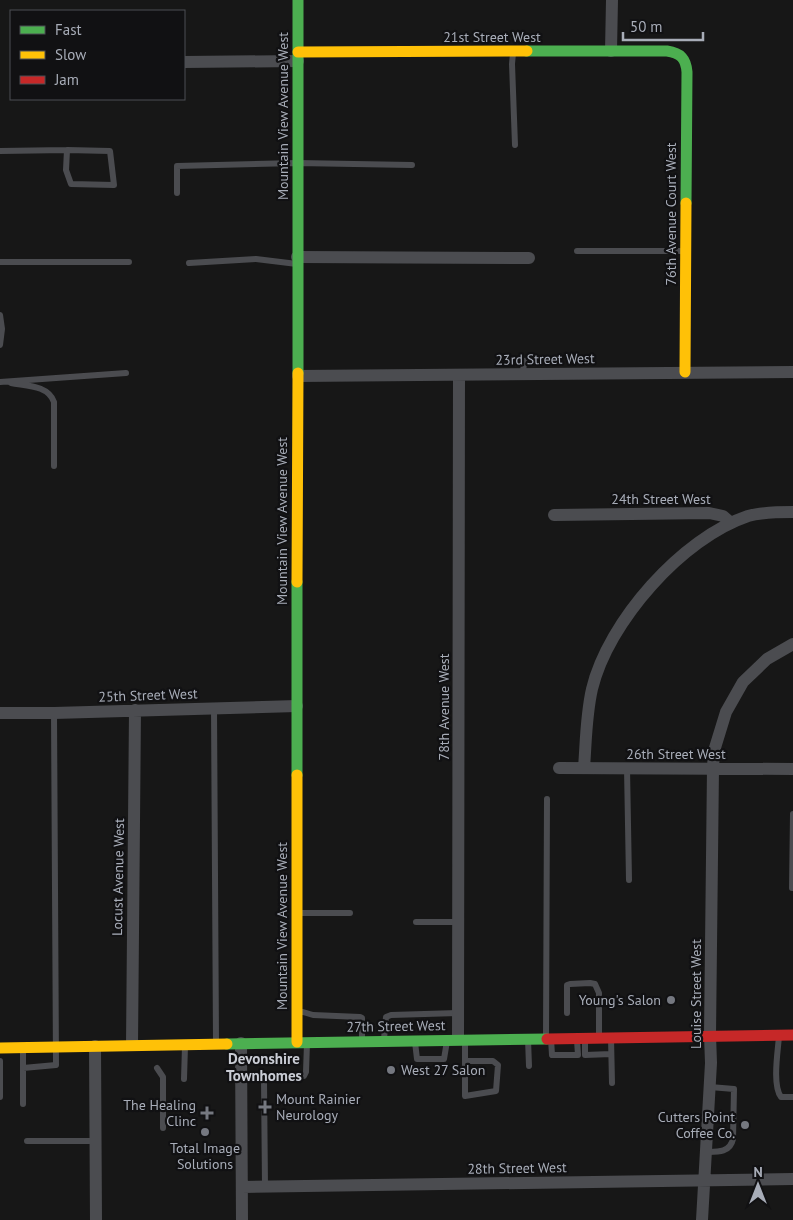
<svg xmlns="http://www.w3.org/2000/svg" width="793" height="1220" font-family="'PT Sans',sans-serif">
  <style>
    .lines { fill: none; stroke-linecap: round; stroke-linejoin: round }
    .lane { stroke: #4b4c50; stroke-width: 6 }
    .street { stroke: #4b4c50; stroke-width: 12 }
    .fast { stroke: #4caf50; stroke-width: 11 }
    .slow { stroke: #ffc107; stroke-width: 11 }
    .jam { stroke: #c62828; stroke-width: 11 }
    .poi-dot { fill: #757880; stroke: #111113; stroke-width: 2 }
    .labels { text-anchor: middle; stroke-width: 4.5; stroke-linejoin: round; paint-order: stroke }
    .street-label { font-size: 14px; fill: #a8adb8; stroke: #111113 }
    .poi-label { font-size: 14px; fill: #a8adb8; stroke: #111113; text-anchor: end }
    .neighbourhood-label { font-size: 15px; font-weight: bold; fill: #c9ccd4; stroke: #111113 }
  </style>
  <rect width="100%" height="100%" fill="#171717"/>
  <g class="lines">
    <path class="lane" d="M513 53 512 64 515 145
      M67 150 110 151 114 185 71 184 66 170Z
      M0 151 67 150
      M177 193V166L297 163 412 165
      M577 251H685
      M0 262H129
      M189 263 256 259 297 264
      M0 315 2 329 0 345
      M523 374 524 361 538 359
      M0 382 126 373
      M11 383C26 386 48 385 54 402V466
      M214 708 216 1042
      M627 768 629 880
      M792 888 793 814
      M298 913H350
      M416 922H459
      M297 1012H303L313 1015 360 1017 362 1018V1040
      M567 1013V985L570 984 590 983 595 984 599 993V1036
      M779 1036C778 1051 772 1085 781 1097H793
      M546 1037 547 799
      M611 1038 612 1083
      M384 1039 386 1017 391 1015 458 1013
      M528 1039 529 1066
      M551 1039 552 1055H578L577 1040
      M585 1039V1055L611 1054
      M415 1042 417 1059H444L447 1041
      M23 1048V1104
      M0 1061V1097
      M465 1061H493L498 1065 496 1091 465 1096V1041
      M23 1068 56 1065 54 713
      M157 1068 163 1077V1128
      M184 1079 185 1046
      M27 1141H95
      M706 1152C717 1152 730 1153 733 1139L734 1089 710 1087
      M265 1187 264 1081 269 1076H304L306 1072 307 1043"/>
    <path class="street" d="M611 51 612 0
      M184 62 298 61
      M297 257 529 258
      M298 376 793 372
      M554 515 709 513 723 516 731 523
      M0 713H54L297 706
      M559 768 793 769
      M584 768C586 742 586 715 592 689 608 622 682 538 748 516 762 512 778 512 793 512
      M458 1039 459 375
      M241 1043 242 1220
      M132 1045 135 710
      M95 1046 96 1220
      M242 1187 793 1179
      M702 1220 711 1063 710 1035 713 768 714 751 726 712 743 682 767 659 793 644"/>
    <path class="fast" d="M527 51H667C681 53 686 59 687 72L686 203
      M298 373V0
      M297 775V582
      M227 1044 547 1039"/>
    <path class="slow" d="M298 52 527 51
      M685 372 686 203
      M297 582 298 373
      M297 1042V775
      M0 1048 227 1044"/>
    <path class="jam" d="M547 1039 793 1035"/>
  </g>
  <g class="poi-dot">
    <circle cx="671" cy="1000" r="5"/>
    <circle cx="391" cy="1070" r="5"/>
    <path d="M262.5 1099.5h5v5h5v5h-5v5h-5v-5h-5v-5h5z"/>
    <path d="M204.5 1105.5h5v5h5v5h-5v5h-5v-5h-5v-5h5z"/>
    <circle cx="745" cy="1125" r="5"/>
    <circle cx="205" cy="1132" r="5"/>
  </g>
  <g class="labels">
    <g class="street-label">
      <text x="492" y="42">21st Street West</text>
      <text transform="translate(283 116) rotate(-90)" y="5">Mountain View Avenue West</text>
      <text transform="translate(671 214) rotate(-90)" y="5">76th Avenue Court West</text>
      <text transform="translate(545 359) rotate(-1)" y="5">23rd Street West</text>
      <text x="661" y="504">24th Street West</text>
      <text transform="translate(282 521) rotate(-90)" y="5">Mountain View Avenue West</text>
      <text transform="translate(148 695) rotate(-2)" y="5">25th Street West</text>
      <text transform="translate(444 707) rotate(-90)" y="5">78th Avenue West</text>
      <text x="676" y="759">26th Street West</text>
      <text transform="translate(118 877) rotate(-89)" y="5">Locust Avenue West</text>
      <text transform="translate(282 926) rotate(-90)" y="5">Mountain View Avenue West</text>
      <text transform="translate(696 994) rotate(-90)" y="5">Louise Street West</text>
      <text transform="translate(396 1026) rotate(-1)" y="5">27th Street West</text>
      <text transform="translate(517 1168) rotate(-1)" y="5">28th Street West</text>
    </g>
    <g class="poi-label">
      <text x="661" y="1005">Young's Salon</text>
      <text x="401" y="1075" text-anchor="start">West 27 Salon</text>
      <text x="276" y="1104" text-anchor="start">Mount Rainier<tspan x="276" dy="16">Neurology</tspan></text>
      <text x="196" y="1110">The Healing<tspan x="196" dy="16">Clinc</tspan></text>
      <text x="735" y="1122">Cutters Point<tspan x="735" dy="16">Coffee Co.</tspan></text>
      <text x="205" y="1153" text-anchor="middle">Total Image<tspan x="205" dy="16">Solutions</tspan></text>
    </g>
    <g class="neighbourhood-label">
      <text x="264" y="1064">Devonshire<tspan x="264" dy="17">Townhomes</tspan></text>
    </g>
  </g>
  <rect x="10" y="10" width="175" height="90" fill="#111113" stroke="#4d4f55"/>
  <rect x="20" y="26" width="25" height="8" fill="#4caf50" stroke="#4d4f55"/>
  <text x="55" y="35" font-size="15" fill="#a8adb8">Fast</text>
  <rect x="20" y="51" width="25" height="8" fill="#ffc107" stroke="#4d4f55"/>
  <text x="55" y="60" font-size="15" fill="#a8adb8">Slow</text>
  <rect x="20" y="76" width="25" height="8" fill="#c62828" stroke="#4d4f55"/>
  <text x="55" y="85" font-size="15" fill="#a8adb8">Jam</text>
  <g transform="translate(758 1185)" stroke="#111113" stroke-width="4" paint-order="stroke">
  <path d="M0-4L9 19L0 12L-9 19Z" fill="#a8adb8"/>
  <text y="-8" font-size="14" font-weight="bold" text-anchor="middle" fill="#a8adb8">N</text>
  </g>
  <path d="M623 32v8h80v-8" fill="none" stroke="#a8adb8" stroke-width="2.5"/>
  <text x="630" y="32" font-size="15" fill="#a8adb8" stroke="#111113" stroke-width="4" paint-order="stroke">50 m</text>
</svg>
